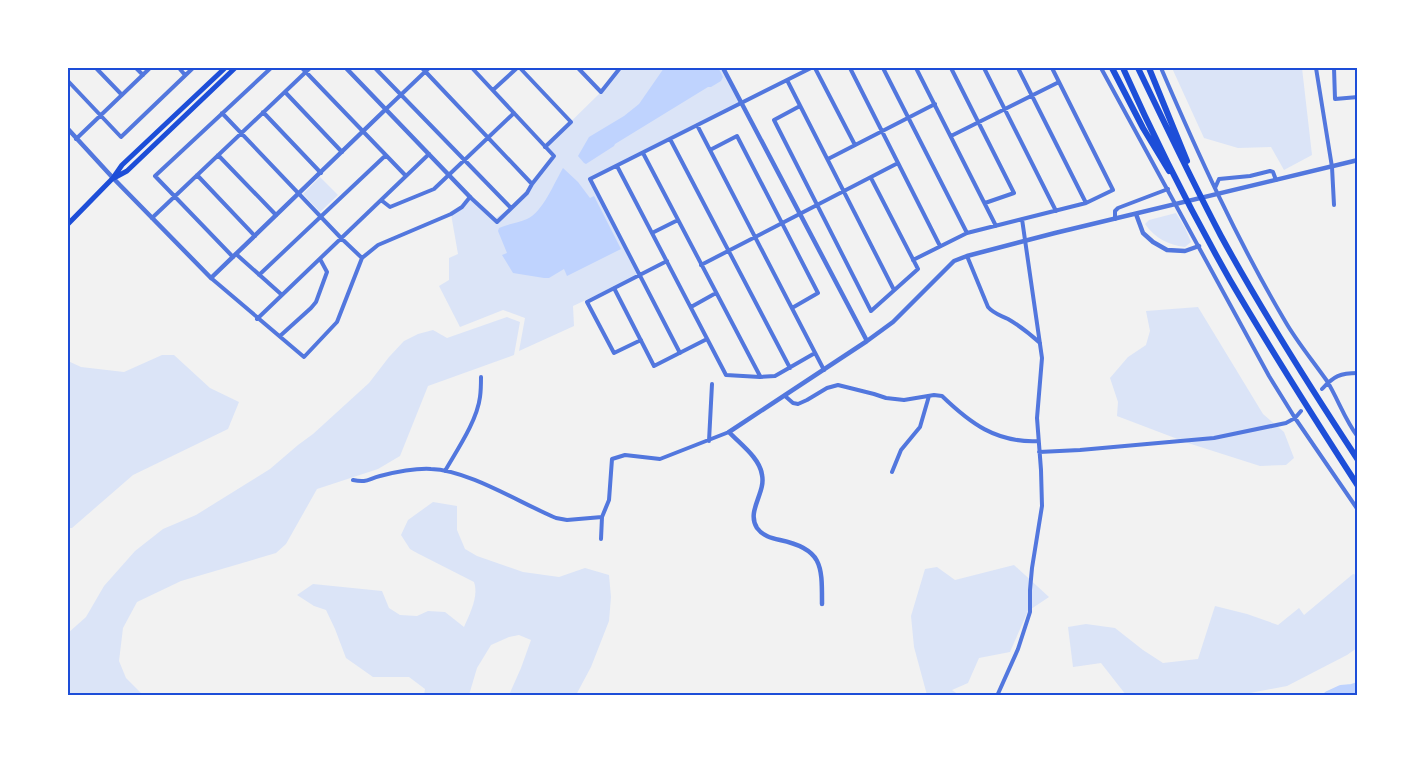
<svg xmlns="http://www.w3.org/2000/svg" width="1425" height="763" font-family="Merriweather,serif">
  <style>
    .green { fill: #dbe4f7 }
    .water { fill: #bfd3fe }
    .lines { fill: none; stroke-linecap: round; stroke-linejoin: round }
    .river { stroke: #bfd3fe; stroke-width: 10 }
    .minor { stroke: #5277de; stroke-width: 4 }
    .tertiary { stroke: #5277de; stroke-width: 4.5 }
    .primary { stroke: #1d4ed8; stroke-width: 5 }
    .motorway { stroke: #1d4ed8; stroke-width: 6 }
    .neatline { fill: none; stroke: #1d4ed8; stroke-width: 2 }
  </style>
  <rect width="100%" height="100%" fill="#f2f2f2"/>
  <path class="green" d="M620 68H723L742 102 590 179 640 275 573 306 574 326 519 351 525 318 503 310 460 327 439 286 449 280V258L458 254 451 214 472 197 494 219 511 208 527 193 554 157 545 147 601 92Z
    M1172 68H1302L1312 155 1284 170 1271 147 1238 148 1204 138Z
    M320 177 338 195 320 212 303 194Z
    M1176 213 1185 228 1191 242 1185 247C1168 245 1155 238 1145 224L1149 220Z
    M1198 307 1263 414 1284 432 1294 458 1286 465 1260 466 1188 443 1117 416 1118 402 1110 378 1128 357 1146 345 1150 331 1146 311Z
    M507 317 520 322 514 355 428 386 400 456 378 469 317 489 286 544 276 553 181 581 137 602 123 628 119 661 126 678 143 695H68V633L86 617 104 586 135 551 163 529 196 515 270 469 298 445 313 434 369 383 389 357 404 341 418 334 433 330 447 338Z
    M162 355H174L210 388 239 402 228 429 133 475 72 528H68V361L81 367 124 372Z
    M433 502 457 506V530L465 549 477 556 523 572 559 577 585 568 609 575 611 597 609 621 591 667 576 695H509L521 668 531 640 519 635 509 637 491 645 477 668 469 695H424L425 689 409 677H373L346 658 335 629 326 610 314 606 297 595 313 584 382 591 389 608 400 615 417 616 428 611 445 612 464 627C470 613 479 596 474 582L417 553 410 549 401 535 408 520Z
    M1014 565 1049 597 1028 611 1010 652 979 658 968 683 952 690 959 695H927L914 647 911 616 925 569 937 567 955 580Z
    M1353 574 1357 575V648L1347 655 1287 686 1240 695H1126L1101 663 1073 667 1068 627 1086 624 1115 628 1143 650 1163 663 1198 659 1215 606 1247 614 1278 625 1299 608 1304 615Z"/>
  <path class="water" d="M664 68H714L717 69H719L723 77 721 81 711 87H708L615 144 614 146 586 164 584 163 578 156 589 137 624 116 639 104Z
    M563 168 578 182 590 198 594 196 621 249 567 276 564 269 549 278H544L513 273 502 255 507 253 498 231 499 228C508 224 518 223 527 219 543 212 554 183 563 168Z"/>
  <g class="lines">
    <path class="river" d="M1328 696 1341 690 1352 689 1358 687"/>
    <path class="minor" d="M96 68 122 95
      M136 68 143 75
      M179 68 185 75
      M302 68 406 176
      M375 68 511 208
      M422 68 532 184
      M520 68 571 122 545 147
      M578 68 601 92 620 68
      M815 68 855 145
      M850 68 940 246
      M883 68 967 233
      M916 68 996 226
      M951 68 1014 193 985 203
      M984 68 1056 211
      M1018 68 1086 203
      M1101 68 1269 376 1295 418 1358 510
      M1161 68C1198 154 1237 240 1285 321 1297 342 1313 361 1327 381 1338 399 1345 420 1358 437
      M1316 68 1332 167 1334 205
      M1334 68 1335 99 1358 97
      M787 80 894 290
      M68 81 121 137 193 68
      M493 90 517 68
      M285 92 342 152
      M800 106 774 120 871 311 918 269 871 178
      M386 109 429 68
      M263 112 321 173
      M222 113 341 238 362 258
      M697 125 824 370
      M951 136 1059 82
      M76 139 150 68
      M670 139 790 368
      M710 150 737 136 818 293 792 308
      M643 153 760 376
      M218 155 276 215
      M828 159 935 104
      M617 166 726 375 760 377 775 376 815 353
      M197 175 255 236
      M1215 188 1219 179 1250 176 1270 171 1273 172 1276 180
      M381 200 390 207 434 189 514 113
      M152 218 310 68
      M1115 219V211L1118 208 1168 189
      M652 233 678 220
      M236 254 282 295
      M967 256 988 307C994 314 1000 315 1008 319 1020 326 1030 334 1040 343
      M233 257 155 176 271 68
      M913 260 967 233 1086 203 1113 190 1052 68
      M701 265 898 163
      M259 275 386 155
      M211 278 304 357 337 322 362 258 378 245 451 214 462 207 470 197 497 222 527 193 532 184 554 156 472 68
      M614 288 654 366 707 339
      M691 307 716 293
      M257 319 429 154
      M280 336 311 308 316 302 327 272 320 259
      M641 340 614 353 587 302 667 261
      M680 353 590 179 811 68
      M1322 389C1334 376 1340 373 1358 373
      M785 396 793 403 798 404 807 400 827 388 838 385 874 394 886 398 904 400 934 395 942 396C970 423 996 443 1038 441
      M709 441 712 384
      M1039 452 1080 450 1214 438 1286 423 1295 418 1301 411
      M445 471C457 450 477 421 480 397 481 390 481 383 481 377
      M892 472 901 450 920 427 929 396
      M353 480C367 483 368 479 380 476 396 472 414 468 431 469 468 470 520 503 556 518L567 520 602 517
      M601 539 602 517 609 500 612 459 625 455 660 459 729 432
      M997 696 1018 649 1030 612V590L1032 568 1042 506 1041 470 1037 418 1042 358 1022 219"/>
    <path class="tertiary" d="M346 68 470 197
      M723 68 867 341
      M68 129 113 178 211 278 386 109
      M1136 214 1143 233 1153 242 1167 250 1185 251 1199 246
      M822 604C822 566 823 549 780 540 771 538 763 536 757 528 746 511 766 493 762 475 760 458 740 444 729 432L867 341 893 322 954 261 967 256 1055 233 1358 160"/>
    <path class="primary" d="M114 178 127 171 235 68
      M68 224 113 178 122 165 225 68"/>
    <path class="motorway" d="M1112 68 1143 128 1169 171
      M1123 68C1155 140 1191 211 1230 280 1271 350 1314 418 1358 486
      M1138 68C1165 124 1192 181 1221 236 1263 313 1310 387 1358 460
      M1149 68 1187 161"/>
  </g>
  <rect width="1425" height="763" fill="none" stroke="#ffffff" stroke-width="138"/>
  <rect x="69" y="69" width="1287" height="625" class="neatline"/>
</svg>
